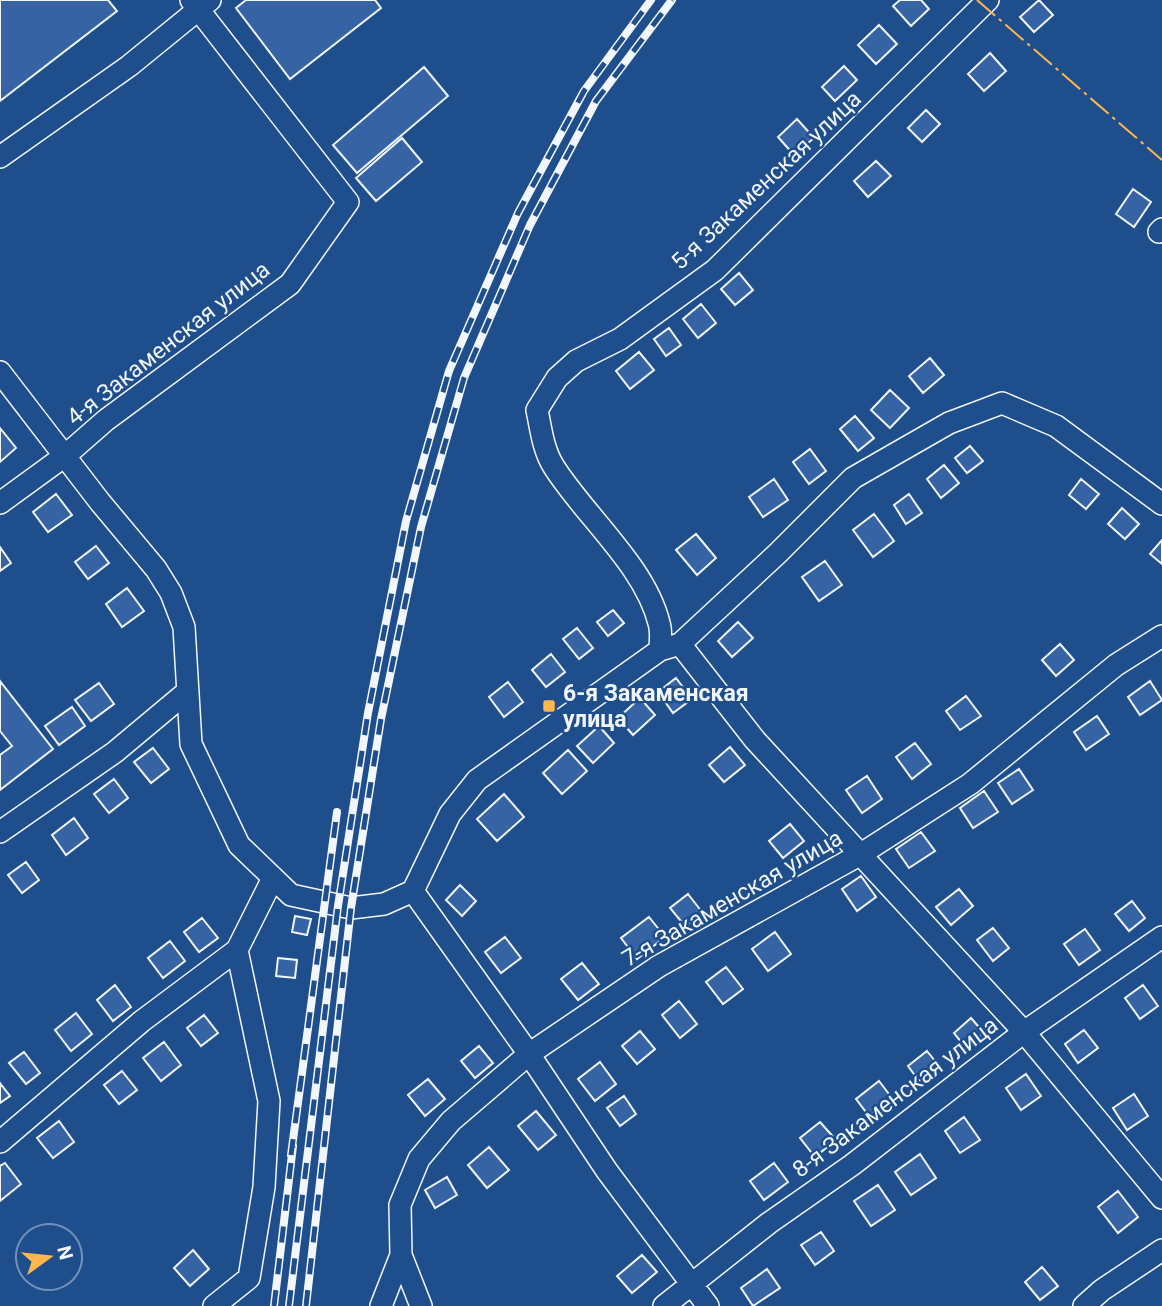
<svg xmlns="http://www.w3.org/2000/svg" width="1162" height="1306" font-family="Roboto,sans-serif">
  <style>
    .building { fill: #3563a3; stroke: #f2f6ff; stroke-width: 2 }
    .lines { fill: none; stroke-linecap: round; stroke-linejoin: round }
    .minor-casing { stroke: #f2f6ff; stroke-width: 24 }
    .minor { stroke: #1f4e8c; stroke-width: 21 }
    .rail-casing { stroke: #f2f6ff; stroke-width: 8 }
    .rail { stroke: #1f4e8c; stroke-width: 5; stroke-dasharray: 16; stroke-linecap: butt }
    .power { stroke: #ffb74d; stroke-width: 2; stroke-dasharray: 24 5 3.5 5; stroke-linecap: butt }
    .poi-dot { fill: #ffb74d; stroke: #1f4e8c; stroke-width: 2.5 }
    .labels { text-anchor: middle; stroke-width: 5; stroke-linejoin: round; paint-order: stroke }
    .street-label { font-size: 23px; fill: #f2f6ff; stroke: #1f4e8c }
    .poi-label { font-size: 23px; font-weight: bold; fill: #f2f6ff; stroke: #1f4e8c; text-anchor: start }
  </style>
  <rect width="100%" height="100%" fill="#1f4e8c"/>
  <path class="building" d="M0 0H108L117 11 0 101Z
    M246 0H375L381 8 290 79 236 8Z
    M900 0H921L929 9 911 26 893 6Z
    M1039 0 1053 15 1034 32 1020 17Z
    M879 25 897 44 876 64 858 45Z
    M990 53 1006 71 984 91 968 74Z
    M844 66 857 80 835 101 822 87Z
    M424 67 448 96 357 173 333 145Z
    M926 110 940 124 922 142 908 128Z
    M797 119 814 138 794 155 778 137Z
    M402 138 422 162 376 201 356 178Z
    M876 161 891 176 868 197 854 181Z
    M1133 189 1151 202 1134 227 1116 214Z
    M739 273 753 290 735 305 721 289Z
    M701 304 716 323 698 338 683 319Z
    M669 328 681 345 666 356 654 339Z
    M639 352 654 370 630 389 616 371Z
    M930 358 944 375 923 393 909 376Z
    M890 390 909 408 890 428 871 410Z
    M855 416 874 438 858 451 840 429Z
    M0 428 16 448 0 462Z
    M970 446 983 461 967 473 955 458Z
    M810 449 826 471 809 484 793 462Z
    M944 465 959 483 941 498 927 479Z
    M774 479 788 500 763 517 749 497Z
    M1081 479 1099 494 1086 509 1069 495Z
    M56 494 72 515 48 532 33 512Z
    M909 494 922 513 906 524 894 505Z
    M1122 508 1139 524 1125 539 1108 524Z
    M874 514 894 541 873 557 853 530Z
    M696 534 716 558 697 575 676 550Z
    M1162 540V564L1150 554Z
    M96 546 109 563 88 579 75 562Z
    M0 547 11 563 0 571Z
    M825 561 842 585 819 601 802 577Z
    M127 588 144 611 122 627 106 604Z
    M613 610 624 623 608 636 597 622Z
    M738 622 753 638 732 657 718 641Z
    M577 628 593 648 579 659 563 639Z
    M1060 644 1074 660 1056 676 1042 660Z
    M551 654 565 672 546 687 532 670Z
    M676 678 692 699 673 713 658 692Z
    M0 681 53 749 0 790V755L12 746 0 731Z
    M1150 681 1162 700 1140 715 1128 697Z
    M508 682 523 702 504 717 489 697Z
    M99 683 114 704 91 721 75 700Z
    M966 696 981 716 960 730 946 711Z
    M640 698 655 715 633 735 618 718Z
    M72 707 85 726 59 745 45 726Z
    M1097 716 1109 734 1086 750 1074 732Z
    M599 726 614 743 593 763 577 746Z
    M915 743 931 764 912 779 896 757Z
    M730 747 745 765 724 782 709 765Z
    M153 748 169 769 151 783 134 762Z
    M568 750 587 771 562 794 543 773Z
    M1019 769 1033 790 1012 804 998 783Z
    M867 776 882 799 862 813 846 790Z
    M114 779 128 798 109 813 94 794Z
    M984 791 998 812 973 828 960 808Z
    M504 794 524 817 497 841 477 819Z
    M74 818 88 838 66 855 52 835Z
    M790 824 804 841 783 858 769 841Z
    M921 832 935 851 909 868 896 849Z
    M26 862 39 880 22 893 8 875Z
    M861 876 876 897 857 911 842 889Z
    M460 885 476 901 462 916 446 900Z
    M959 889 973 906 951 925 936 907Z
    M688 894 702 912 685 926 670 908Z
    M1132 901 1145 918 1129 931 1115 914Z
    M295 916 311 919 307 935 292 932Z
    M649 917 665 937 637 959 621 938Z
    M202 918 218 938 199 952 184 932Z
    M993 928 1009 948 993 961 977 940Z
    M1085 929 1100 950 1079 965 1064 944Z
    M775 932 791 954 768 971 752 949Z
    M505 937 521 958 501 973 485 952Z
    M170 941 185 961 163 978 148 958Z
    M278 958 297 960 295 978 276 976Z
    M582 963 599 984 578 1000 561 979Z
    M726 967 743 989 723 1004 706 982Z
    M115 985 131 1007 113 1021 97 1000Z
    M1143 985 1158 1006 1140 1019 1125 998Z
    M679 1001 697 1024 680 1038 662 1015Z
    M76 1013 92 1034 71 1051 55 1030Z
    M204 1015 218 1033 201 1046 187 1028Z
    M971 1018 984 1033 966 1048 954 1033Z
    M1084 1030 1098 1048 1078 1063 1065 1044Z
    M640 1031 655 1049 637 1064 622 1046Z
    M164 1042 181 1065 161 1081 143 1058Z
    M479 1046 493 1063 475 1078 461 1061Z
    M927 1051 939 1066 919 1081 908 1066Z
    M24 1052 40 1073 26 1084 9 1063Z
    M600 1062 616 1084 595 1101 578 1079Z
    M122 1071 137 1090 119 1104 104 1085Z
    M1026 1074 1041 1096 1021 1110 1006 1088Z
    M428 1079 445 1099 425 1116 408 1095Z
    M879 1081 892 1098 869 1116 856 1099Z
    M0 1083 10 1096 0 1103Z
    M1134 1094 1148 1116 1127 1130 1113 1108Z
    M624 1096 636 1114 620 1126 607 1108Z
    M536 1111 556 1135 538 1150 518 1126Z
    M964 1117 980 1140 960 1153 945 1131Z
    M59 1121 74 1142 53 1158 37 1138Z
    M820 1122 836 1140 815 1157 800 1138Z
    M489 1147 509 1170 487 1188 468 1165Z
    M920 1154 936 1178 911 1195 895 1172Z
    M5 1163 21 1184 0 1201V1166Z
    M774 1163 788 1182 764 1200 750 1181Z
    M447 1177 457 1195 435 1208 425 1190Z
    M878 1185 895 1210 871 1226 854 1201Z
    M1118 1191 1138 1217 1118 1233 1098 1207Z
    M821 1232 834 1251 815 1265 801 1245Z
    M193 1250 209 1269 190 1286 174 1268Z
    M642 1255 657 1272 632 1293 617 1276Z
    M1042 1267 1058 1286 1040 1300 1025 1282Z
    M767 1269 780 1288 753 1306 741 1288Z"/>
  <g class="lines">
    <defs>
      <path id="minor" d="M0 157 129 66 210 0
        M1159 232 1162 229
        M0 372 100 502 156 569 171 593 184 627 191 744 239 845 291 895 351 908 384 904 413 891
        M0 503 66 455 106 420 290 284 348 202 191 0
        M680 644 755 740 1024 1032 1162 1198
        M660 650C660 642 662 632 659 623 645 566 585 516 554 467 543 450 541 429 537 410L557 378 576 361 620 339 715 270 988 0
        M0 832 115 752 188 691
        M413 891 450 814 477 780 660 650 680 644 777 554 853 478 949 423 1002 403 1056 426 1162 504
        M413 891 529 1054 607 1171 708 1306
        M0 1142 142 1021 237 950 273 878
        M401 1255 421 1306
        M214 1306 249 1278 264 1187 269 1101 237 950
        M381 1306 401 1255 400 1205 419 1159 451 1121 529 1054 659 966 861 854 970 784 1116 665 1162 636
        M664 1306 769 1223 852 1165 1024 1032 1162 937
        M1084 1306 1102 1290 1162 1250"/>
    </defs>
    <use href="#minor" class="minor-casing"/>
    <use href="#minor" class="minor"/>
    <defs>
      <path id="rail" d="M291 1155 337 812
        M274 1306 293 1146
        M289 1306 338 906 368 713 406 521 449 371 518 213 584 91 651 0
        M306 1306 351 908 381 719 421 527 464 378 530 225 596 101 672 0"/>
    </defs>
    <use href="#rail" class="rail-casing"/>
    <use href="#rail" class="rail"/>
    <path class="power" d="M977 0 1162 160"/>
  </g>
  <rect class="poi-dot" x="542" y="699" width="14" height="14" rx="3.5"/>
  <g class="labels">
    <g class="street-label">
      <text transform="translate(766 180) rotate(-43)" y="8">5-я Закаменская улица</text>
      <text transform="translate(168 343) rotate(-38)" y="8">4-я Закаменская улица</text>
      <text transform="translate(732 898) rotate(-30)" y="8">7-я Закаменская улица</text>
      <text transform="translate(895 1097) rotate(-37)" y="8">8-я Закаменская улица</text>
    </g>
    <g class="poi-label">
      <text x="563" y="701">6-я Закаменская<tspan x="563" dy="26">улица</tspan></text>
    </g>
  </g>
  <g transform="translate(49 1257) rotate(75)"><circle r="33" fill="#1f4e8c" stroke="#7391ba" stroke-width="2"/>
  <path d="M0-5L12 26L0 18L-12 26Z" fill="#ffb74d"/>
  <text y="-10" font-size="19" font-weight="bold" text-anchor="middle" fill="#f2f6ff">N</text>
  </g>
</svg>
